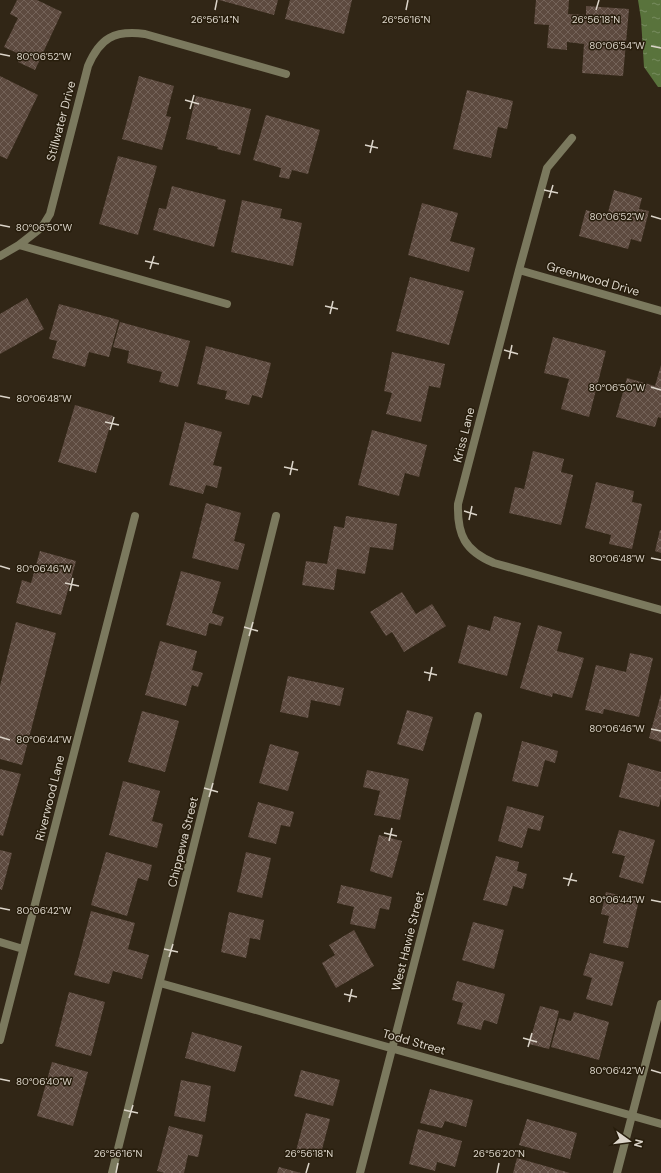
<svg xmlns="http://www.w3.org/2000/svg" width="661" height="1173" font-family="'DM Sans',sans-serif">
  <style>
    .water { fill: url(#water-ripples) }
    .building { fill: url(#building-cross-hatch) }
    .lines { fill: none; stroke-linecap: round; stroke-linejoin: round }
    .minor { stroke: #7b795e; stroke-width: 8 }
    .ticks { fill: none; stroke: #dcd5ca; stroke-width: 1.5 }
    .labels { text-anchor: middle; stroke-width: 3; stroke-linejoin: round; paint-order: stroke }
    .street-label { font-size: 12px; fill: #dcd5ca; stroke: #271d0c }
    .ticks-label { font-size: 10px; text-anchor: middle; fill: #dcd5ca; stroke: #271d0c; stroke-width: 3; stroke-linejoin: round; paint-order: stroke }
  </style>
  <defs>
    <pattern id="water-ripples" width="26" height="14" patternUnits="userSpaceOnUse"><rect width="26" height="14" fill="#59733c"/><path d="M2 4q2-2 4 0t4 0M15 11q2-2 4 0t4 0" fill="none" stroke="#788c60"/></pattern>
    <pattern id="building-cross-hatch" width="8" height="8" patternUnits="userSpaceOnUse"><rect width="8" height="8" fill="#5d4a3f"/><path d="M0 0l8 8M0 8l8-8" fill="none" stroke="#746359"/></pattern>
  </defs>
  <rect width="100%" height="100%" fill="#312616"/>
  <path class="water" d="M638 0H661V87H658L644 67 641 19Z"/>
  <path class="building" d="M17 0H37L62 12 35 70 18 62 21 55 4 47 18 18 10 14Z
    M219 0H278L274 15Z
    M290 0H352L344 34 285 19Z
    M536 0H569L568 14 586 15V6L629 9 623 76 582 73 584 44 567 42V50L547 48 549 25 534 24Z
    M0 76 38 95 7 159 0 156Z
    M139 76 174 86 166 116 171 117 162 150 122 139Z
    M467 90 513 101 507 129 498 127 491 158 453 149Z
    M196 96 251 109 240 155 217 149 218 147 186 139Z
    M266 115 320 130 308 174 292 170 289 179 279 177 281 168 253 160Z
    M118 156 157 166 138 235 99 224Z
    M172 186 226 200 214 247 153 230 159 208 166 209Z
    M614 190 642 198 639 209 649 211 641 242 631 239 628 249 579 236 586 210 607 216Z
    M242 200 282 209 280 218 302 223 293 266 231 252Z
    M422 203 458 213 450 241 475 248 469 272 408 255Z
    M410 277 464 291 449 345 396 331Z
    M27 298 44 329 0 354V314Z
    M59 304 119 320 109 357 89 352 85 367 52 358 57 341 49 339Z
    M120 322 190 341 178 387 159 382 162 372 127 363 129 351 113 347Z
    M553 337 606 351 589 417 561 409 569 379 544 373Z
    M206 346 271 363 262 398 252 395 249 405 225 399 227 391 197 384Z
    M392 352 445 364 440 388 429 386 421 422 386 414 392 393 384 391Z
    M661 365V418L658 417 655 427 616 417 627 378 655 386Z
    M75 405 113 416 96 473 58 462Z
    M185 422 222 432 213 465 222 467 217 488 206 485 203 494 169 485Z
    M372 430 427 445 419 477 405 473 399 496 358 485Z
    M533 451 564 459 561 472 573 475 561 525 509 513 515 487 524 489Z
    M596 482 634 491 632 502 642 504 632 549 609 544 611 535 585 528Z
    M206 503 241 513 234 541 245 544 238 570 192 558Z
    M346 516 397 524 393 550 370 547 365 574 337 569 334 590 302 585 306 561 327 564 334 526 344 528Z
    M660 530H661V553L655 551Z
    M40 551 76 561 61 615 16 603 22 580 31 583Z
    M181 571 221 582 212 613 224 617 221 626 209 623 206 636 166 625Z
    M402 592 416 614 432 604 446 626 404 652 392 632 386 636 370 612Z
    M494 616 521 623 507 676 458 663 468 625 490 631Z
    M16 622 56 633 22 765 0 759V686Z
    M538 625 562 632 557 651 584 658 572 698 553 693 552 697 520 688Z
    M160 641 197 651 192 670 203 673 198 687 192 685 186 706 145 695Z
    M630 653 653 658 639 717 604 709 603 714 585 710 596 665 626 672Z
    M288 676 344 688 340 706 311 700 308 718 280 712Z
    M661 694V742L649 738Z
    M407 710 433 717 423 751 397 744Z
    M142 711 179 721 165 772 128 762Z
    M522 741 558 751 555 763 545 760 538 787 512 781Z
    M270 744 299 752 288 791 259 783Z
    M628 763 661 772V798L659 807 619 797Z
    M0 769 21 774 3 836 0 835Z
    M367 770 409 779 400 820 374 815 380 791 363 787Z
    M123 781 160 791 152 821 163 824 157 848 109 835Z
    M258 802 294 812 290 827 281 825 276 844 248 837Z
    M507 806 544 816 540 831 528 828 522 848 498 841Z
    M619 830 655 840 643 884 619 877 625 856 612 853Z
    M379 835 402 841 392 878 370 871Z
    M0 850 12 853 2 890 0 889Z
    M106 852 152 865 148 881 138 878 127 916 91 905Z
    M246 852 271 858 262 898 237 892Z
    M496 856 519 862 517 871 527 874 523 889 513 886 507 906 483 900Z
    M341 885 392 897 389 910 380 908 375 929 350 924 354 907 337 903Z
    M606 892 639 900 628 948 603 943 609 916 601 914Z
    M91 911 135 923 128 949 149 955 142 979 113 971 109 984 74 975Z
    M229 912 264 920 260 940 250 938 246 958 221 952Z
    M473 922 504 930 494 969 462 960Z
    M354 930 374 966 336 988 322 963 335 955 329 945Z
    M590 953 624 962 612 1006 586 999 592 978 583 975Z
    M457 981 505 994 497 1024 484 1020 481 1030 457 1024 463 1003 452 1000Z
    M69 992 105 1002 91 1056 55 1046Z
    M540 1006 559 1011 549 1049 529 1044Z
    M574 1012 609 1022 599 1060 551 1047 559 1018 571 1021Z
    M192 1032 242 1046 235 1072 185 1058Z
    M52 1062 88 1072 73 1126 37 1116Z
    M301 1070 340 1080 333 1106 294 1096Z
    M181 1080 211 1086 205 1122 174 1116Z
    M430 1089 473 1100 466 1127 445 1121 442 1128 420 1123Z
    M306 1113 330 1119 320 1157 296 1151Z
    M527 1119 577 1133 570 1159 519 1145Z
    M169 1126 203 1135 198 1157 188 1155 184 1173H165L157 1171Z
    M418 1129 462 1141 455 1167 437 1162 435 1171 409 1164Z
    M517 1158 570 1173H513Z
    M279 1167 301 1173H277Z"/>
  <g class="lines">
    <path class="minor" d="M572 138 547 168 519 270 458 504C457 535 465 551 494 563L661 610
      M19 245 227 304
      M0 256 19 245 42 227 50 214 88 66C100 38 114 30 145 34L286 74
      M519 270 661 311
      M0 942 23 949
      M160 983 661 1124
      M0 1040 135 516
      M112 1173 276 516
      M360 1173 478 716
      M617 1173 661 1004"/>
  </g>
  <path class="ticks" d="M215 10 217 0M406 10 408 0M596 10 599 0M651 46 661 48M0 54 10 56M185 100 199 104M190 109 194 95M365 145 378 148M370 153 373 140M544 190 558 193M549 198 553 185M651 216 661 219M0 225 10 227M145 261 159 264M150 269 154 256M325 306 338 309M330 314 333 301M504 350 518 354M509 359 512 345M651 387 661 390M0 396 10 398M105 422 119 425M110 430 114 417M284 467 298 470M290 475 293 461M464 511 477 515M469 520 472 506M651 558 661 560M0 566 10 569M65 583 79 586M70 591 73 578M244 627 258 631M249 636 253 622M424 672 437 675M429 681 432 667M651 729 661 731M0 737 10 740M204 788 218 792M209 797 213 783M384 833 397 836M389 841 392 828M563 878 577 881M568 886 572 873M651 900 661 902M0 908 10 910M164 949 178 952M169 957 173 944M344 994 357 997M349 1002 352 989M523 1038 537 1042M528 1047 532 1033M651 1070 661 1073M0 1079 10 1081M124 1110 138 1113M129 1118 133 1105M116 1173 118 1163M306 1173 309 1163M497 1173 499 1163"/>
  <g class="labels">
    <g class="street-label">
      <text transform="translate(61 121) rotate(-75)" y="4">Stillwater Drive</text>
      <text transform="translate(593 279) rotate(16)" y="4">Greenwood Drive</text>
      <text transform="translate(464 435) rotate(-76)" y="4">Kriss Lane</text>
      <text transform="translate(50 798) rotate(-76)" y="4">Riverwood Lane</text>
      <text transform="translate(183 842) rotate(-76)" y="4">Chippewa Street</text>
      <text transform="translate(408 941) rotate(-76)" y="4">West Hawie Street</text>
      <text transform="translate(414 1042) rotate(16)" y="4">Todd Street</text>
    </g>
  </g>
  <g class="ticks-label">
    <text x="406" y="23">26°56'16"N</text>
    <text x="596" y="23">26°56'18"N</text>
    <text x="215" y="23">26°56'14"N</text>
    <text x="617" y="49">80°06'54"W</text>
    <text x="44" y="60">80°06'52"W</text>
    <text x="617" y="220">80°06'52"W</text>
    <text x="44" y="231">80°06'50"W</text>
    <text x="617" y="391">80°06'50"W</text>
    <text x="44" y="402">80°06'48"W</text>
    <text x="617" y="562">80°06'48"W</text>
    <text x="44" y="572">80°06'46"W</text>
    <text x="617" y="732">80°06'46"W</text>
    <text x="44" y="743">80°06'44"W</text>
    <text x="617" y="903">80°06'44"W</text>
    <text x="44" y="914">80°06'42"W</text>
    <text x="617" y="1074">80°06'42"W</text>
    <text x="44" y="1085">80°06'40"W</text>
    <text x="118" y="1157">26°56'16"N</text>
    <text x="309" y="1157">26°56'18"N</text>
    <text x="499" y="1157">26°56'20"N</text>
  </g>
  <g transform="translate(629 1141) rotate(104)" stroke="#271d0c" stroke-width="3" paint-order="stroke">
  <path d="M0-3L7 15L0 10L-7 15Z" fill="#dcd5ca"/>
  <text y="-6" font-size="11" font-weight="bold" text-anchor="middle" fill="#dcd5ca">N</text>
  </g>
</svg>
